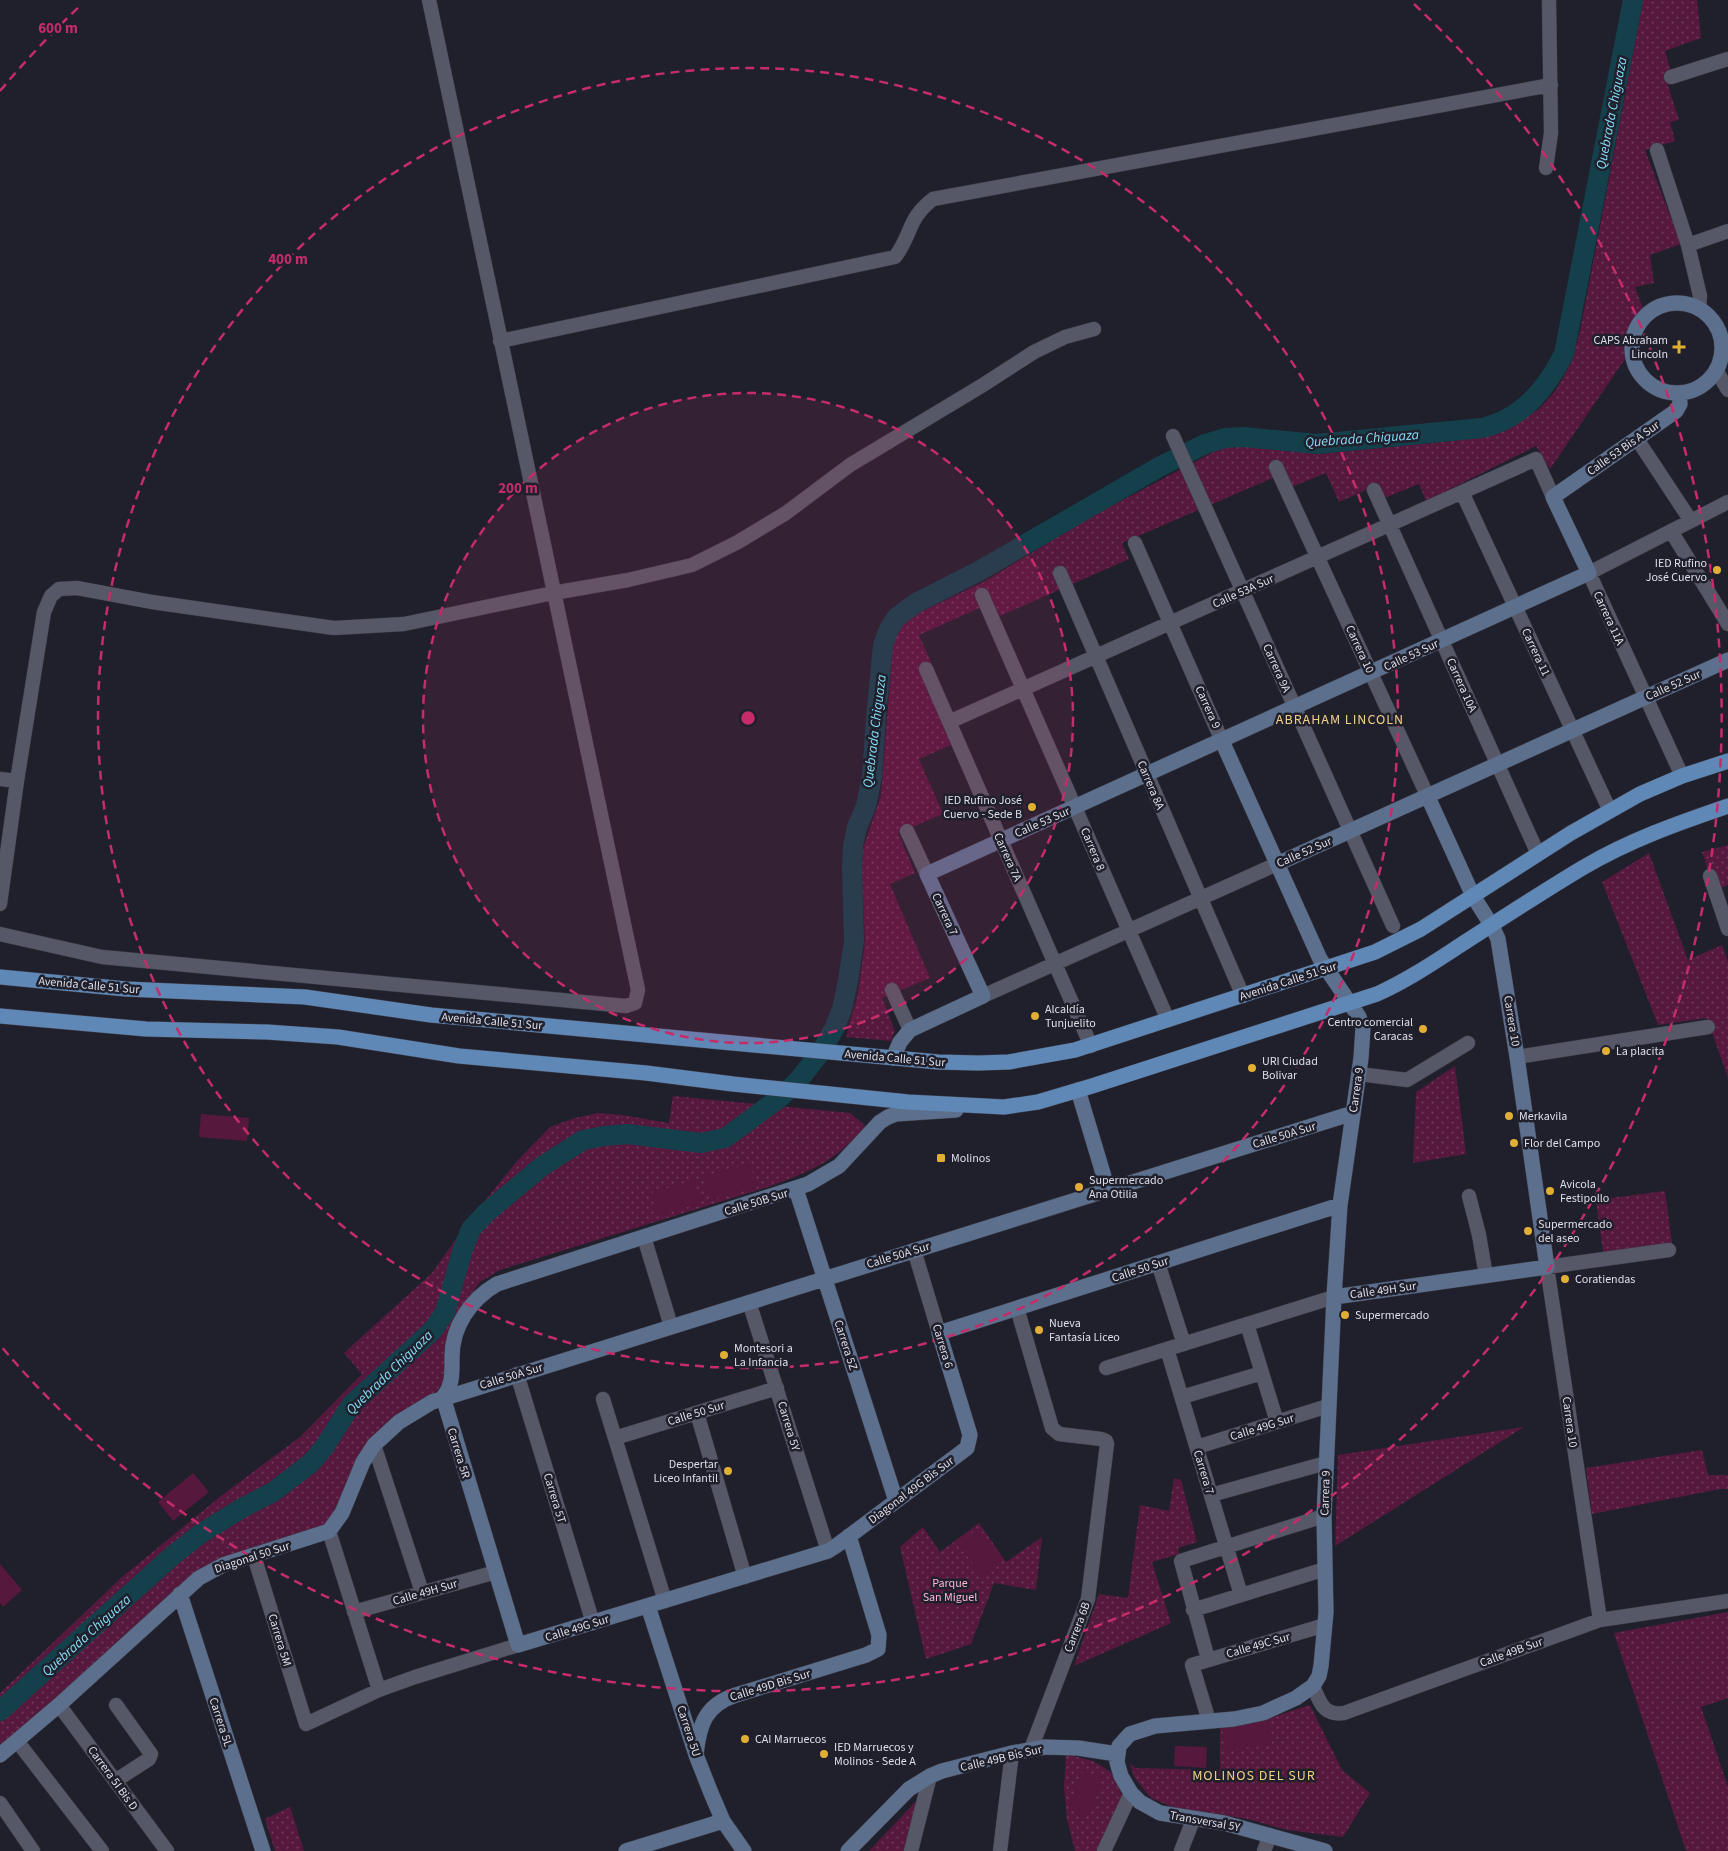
<svg xmlns="http://www.w3.org/2000/svg" width="1728" height="1851" font-family="'Source Sans 3',sans-serif">
  <style>
    .grass { fill: url(#grass-dots) }
    .garden { fill: #56183d }
    .lines { fill: none; stroke-linecap: round; stroke-linejoin: round }
    .river { stroke: #14404b; stroke-width: 20 }
    .street-casing { stroke: #3d3d48; stroke-width: 15 }
    .secondary-casing { stroke: #3d3d48; stroke-width: 16 }
    .primary-casing { stroke: #3d3d48; stroke-width: 16 }
    .street { stroke: #575867; stroke-width: 14 }
    .secondary { stroke: #5c708e; stroke-width: 15 }
    .primary { stroke: #6088b6; stroke-width: 15 }
    .ring { fill: none; stroke: #c52c69; stroke-width: 2.5; stroke-dasharray: 9 6 }
    .poi-dot { fill: #e1af34; stroke: #20202d; stroke-width: 2 }
    .labels { text-anchor: middle; stroke-width: 5; stroke-linejoin: round; paint-order: stroke }
    .poi-label { font-size: 12px; fill: #dfdfe8; stroke: #20202d; text-anchor: start }
    .street-label { font-size: 12px; fill: #dfdfe8; stroke: #20202d }
    .park-label { font-size: 12px; fill: #fcb5d9; stroke: #20202d }
    .water-label { font-size: 14px; font-style: italic; fill: #84dff8; stroke: #20202d }
    .neighbourhood-label { font-size: 14px; letter-spacing: 1px; fill: #f1ce84; stroke: #20202d }
    .centre { fill: #c52c69; stroke: #20202d; stroke-width: 2.5 }
    .ring-label { font-size: 15px; text-anchor: middle; font-weight: bold; fill: #c52c69; stroke: #20202d; stroke-width: 5; stroke-linejoin: round; paint-order: stroke }
  </style>
  <defs>
    <pattern id="grass-dots" width="8" height="8" patternUnits="userSpaceOnUse" patternTransform="scale(1.25)"><rect width="8" height="8" fill="#56183d"/><path d="M2 2h.1M6 6h.1" fill="none" stroke="#6e3959" stroke-width="1.8" stroke-linecap="round"/></pattern>
  </defs>
  <rect width="100%" height="100%" fill="#20202d"/>
  <path class="grass" d="M1643 0H1697L1701 38 1665 51 1671 72 1664 73 1679 120 1670 122 1675 141 1645 150 1681 244 1650 255 1654 283 1635 287 1644 311C1632 325 1627 338 1627 356L1550 469 1536 446 1426 501 1419 484 1372 503 1366 490 1339 502 1326 473 1289 488 1282 474 1122 543 1129 559 1000 616 993 602 919 635 935 671 922 677 951 745 919 759 943 814 898 833 915 873 890 884 930 978 882 998 895 1031 891 1041 846 1037 858 995 865 942 862 873 863 849 881 796 893 644 898 631 907 620 919 613 986 581 1087 519 1221 448 1244 445 1319 454 1453 441 1505 431 1539 409 1556 390 1572 361 1580 331Z
    M1728 845V885L1721 888 1717 875 1710 876 1702 852Z
    M1649 853 1688 960 1722 945 1728 962V1078L1707 1018 1658 1025 1602 882Z
    M1455 1066 1466 1154 1413 1163 1416 1092Z
    M673 1096 850 1113 866 1126C835 1161 814 1170 771 1186L500 1270 480 1282 461 1307 445 1380 440 1387 433 1395 398 1417 335 1512 323 1527 233 1555 0 1748V1693L122 1577 221 1496 300 1437 362 1374 344 1353 432 1273 468 1222 517 1161 550 1127 575 1118 598 1113 622 1115 669 1123Z
    M1665 1191 1672 1243 1603 1252 1596 1200Z
    M1524 1427 1335 1546 1338 1455Z
    M1702 1450 1708 1475H1728V1489H1720L1592 1514 1586 1468Z
    M1174 1478 1181 1480 1197 1542 1178 1548 1179 1554 1152 1562 1171 1623 1074 1666 1099 1594 1128 1598 1140 1505 1169 1511Z
    M979 1523 1006 1562 1042 1537 1036 1590 994 1583 971 1644 926 1659 900 1547 923 1527 940 1552Z
    M1728 1612V1698L1701 1707 1728 1787V1851H1686L1614 1633Z
    M1310 1705 1342 1770 1370 1793 1343 1837 1287 1830 1248 1819 1175 1808 1151 1798 1134 1777 1130 1763 1135 1768 1220 1770V1725L1269 1718Z
    M1066 1754 1093 1761 1111 1772 1123 1797 1098 1851H1075L1067 1819 1064 1787Z
    M919 1798 906 1851H869Z
    M290 1807 304 1851H275L265 1819Z"/>
  <path class="garden" d="M201 1114 249 1118 247 1141 199 1137Z
    M750 1164 757 1187 710 1200 704 1176Z
    M694 1180 701 1203 658 1216 651 1193Z
    M193 1473 209 1492 173 1521 158 1502Z
    M979 1528 1002 1562 982 1577 958 1543Z
    M0 1564 22 1590 3 1607 0 1603Z
    M1269 1720 1272 1744 1226 1750 1222 1726Z
    M1175 1746 1207 1747 1206 1768 1174 1766Z
    M1083 1770 1103 1778 1088 1816 1068 1809Z"/>
  <g class="lines">
    <path class="river" d="M0 1711 171 1557 200 1534 242 1508 273 1492 311 1463 325 1446 351 1405 433 1330 445 1312 462 1252 471 1229 486 1213 541 1167 583 1140 604 1136 628 1134 701 1143 725 1138 777 1100 797 1082 820 1053 834 1029 842 1009 848 981 854 941 852 868 853 846 857 827 866 806 872 776 876 717 883 645 889 629 897 617 916 603 979 571 1159 467 1205 444 1225 438 1243 437 1317 444 1482 428C1522 419 1546 389 1564 354L1633 0"/>
    <defs>
      <path id="street" d="M1671 77 1728 59
        M1657 150 1688 245 1700 296 1699 309
        M1546 168 1551 133 1549 0
        M1688 245 1728 231
        M500 341 895 257C912 235 907 219 933 199L1551 85
        M1716 370 1728 390
        M1173 436 1393 926
        M1637 439 1691 521
        M1276 467 1428 797
        M1374 490 1538 854
        M1462 492 1610 811
        M1671 531 1728 624
        M1135 543 1222 741
        M1060 573 1243 996
        M982 595 1168 1020
        M926 669 1091 1046
        M949 722 1536 459 1553 497
        M1682 776 1589 573 1728 502
        M0 779 17 781 0 904
        M17 781 44 612 51 596 59 589 77 588 152 602 334 628 404 624 553 593 628 580 692 565 738 542 786 513 850 465 983 385 1034 352 1065 337 1094 329
        M907 831 927 874
        M1710 876 1728 929
        M0 934 102 957 626 1006 635 1003 638 990 429 0
        M892 990 910 1030
        M983 996 1277 864
        M1517 1057 1708 1027
        M1359 1074 1407 1080 1468 1043
        M1469 1196 1479 1235 1486 1276
        M644 1237 671 1326
        M914 1250 939 1333
        M1158 1263 1184 1344
        M749 1302 828 1551
        M1017 1308 1052 1428 1059 1434 1101 1439 1106 1441 1107 1444 1088 1599 1031 1749
        M1247 1324 1277 1422
        M1167 1349 1241 1595
        M1106 1368 1334 1297
        M517 1374 593 1623
        M1182 1397 1262 1373
        M603 1399 665 1601
        M697 1413 745 1577
        M615 1438 777 1388
        M374 1445 422 1592
        M1197 1447 1328 1406
        M1211 1495 1326 1463
        M329 1531 379 1690
        M254 1556 306 1724 379 1690 415 1677 518 1645
        M1193 1610 1325 1569
        M354 1612 496 1572
        M1600 1620 1547 1267 1669 1250
        M1208 1659 1181 1561 1324 1516
        M1313 1686C1320 1702 1323 1716 1344 1713L1600 1620 1728 1601
        M59 1705 167 1851
        M1209 1721 1192 1665 1325 1625
        M17 1741 102 1851
        M115 1781 149 1759 151 1754 116 1705
        M0 1803 33 1851
        M911 1851 930 1776
        M1000 1851 1012 1753
        M1104 1851 1131 1793
        M1181 1851 1193 1820
        M1264 1851 1270 1835"/>
      <path id="secondary" d="M1632 348a45 45 0 1 1 90 0a45 45 0 1 1-90 0Z
        M1222 741 1320 959 1359 1017 1363 1028 1361 1058 1340 1205 1334 1297 1324 1516 1326 1612 1321 1666 1319 1676 1313 1686 1296 1698 1263 1713 1234 1719 1155 1726 1130 1734 1119 1746 1117 1762 1121 1776 1131 1793 1140 1802 1160 1813 1224 1823 1325 1851
        M1277 864 1728 660
        M893 1058 900 1042 910 1030 983 996 927 874 1589 573 1553 497 1676 411 1680 404 1679 393
        M1078 1090 1108 1190
        M796 1189 896 1501
        M1334 1297 1547 1267 1517 1057 1498 939 1492 926 1473 896 1428 797
        M443 1397 518 1645 828 1551 836 1546 967 1448 970 1435 939 1333 1340 1205
        M443 1397C453 1386 452 1372 452 1357 452 1326 471 1299 497 1284L808 1184 839 1166 880 1122 888 1117 896 1114 956 1110
        M180 1594 263 1851
        M648 1606 696 1755 711 1793 723 1821 744 1851
        M0 1755 59 1705 199 1578 223 1565 329 1531 342 1513 363 1462 374 1445 399 1422 432 1402 1353 1113
        M696 1755C699 1725 705 1705 736 1695L866 1655 878 1649 879 1635 849 1536
        M626 1851 723 1821
        M848 1851 909 1789 930 1776 942 1771 1012 1753 1045 1747 1078 1748 1117 1754"/>
      <path id="primary" d="M0 977 126 989 305 997 431 1015 938 1062 978 1063 1009 1062 1075 1050 1375 952 1421 929 1571 833 1640 794 1682 776 1728 761
        M0 1016 146 1029 267 1032 338 1037 459 1056 646 1073 733 1084 908 1102 1004 1107 1038 1102 1092 1086 1377 994C1406 981 1433 963 1459 946 1501 919 1542 892 1584 867 1630 840 1678 823 1728 806"/>
    </defs>
    <use href="#street" class="street-casing"/>
    <use href="#secondary" class="secondary-casing"/>
    <use href="#primary" class="primary-casing"/>
    <use href="#street" class="street"/>
    <use href="#secondary" class="secondary"/>
    <use href="#primary" class="primary"/>
  </g>
  <circle cx="748" cy="718" r="325" fill="#c52c69" fill-opacity=".12"/>
  <g class="ring">
    <circle cx="748" cy="718" r="325"/>
    <circle cx="748" cy="718" r="650"/>
    <path d="M0 91A976 976 0 0 1 82 4M1414 4A976 976 0 1 1 0 1345"/>
  </g>
  <g class="poi-dot">
    <path d="M1676.5 339.5h5v5h5v5h-5v5h-5v-5h-5v-5h5z"/>
    <circle cx="1717" cy="570" r="5"/>
    <circle cx="1032" cy="807" r="5"/>
    <circle cx="1035" cy="1016" r="5"/>
    <circle cx="1423" cy="1029" r="5"/>
    <circle cx="1606" cy="1051" r="5"/>
    <circle cx="1252" cy="1068" r="5"/>
    <circle cx="1509" cy="1116" r="5"/>
    <circle cx="1514" cy="1143" r="5"/>
    <rect x="936" y="1153" width="10" height="10" rx="2.5"/>
    <circle cx="1079" cy="1187" r="5"/>
    <circle cx="1550" cy="1191" r="5"/>
    <circle cx="1528" cy="1231" r="5"/>
    <circle cx="1565" cy="1279" r="5"/>
    <circle cx="1345" cy="1315" r="5"/>
    <circle cx="1039" cy="1330" r="5"/>
    <circle cx="724" cy="1355" r="5"/>
    <circle cx="728" cy="1471" r="5"/>
    <circle cx="745" cy="1739" r="5"/>
    <circle cx="824" cy="1754" r="5"/>
  </g>
  <g class="labels">
    <g class="poi-label">
      <text x="1668" y="344" text-anchor="end">CAPS Abraham<tspan x="1668" dy="14">Lincoln</tspan></text>
      <text x="1707" y="567" text-anchor="end">IED Rufino<tspan x="1707" dy="14">José Cuervo</tspan></text>
      <text x="1022" y="804" text-anchor="end">IED Rufino José<tspan x="1022" dy="14">Cuervo - Sede B</tspan></text>
      <text x="1045" y="1013">Alcaldía<tspan x="1045" dy="14">Tunjuelito</tspan></text>
      <text x="1413" y="1026" text-anchor="end">Centro comercial<tspan x="1413" dy="14">Caracas</tspan></text>
      <text x="1616" y="1055">La placita</text>
      <text x="1262" y="1065">URI Ciudad<tspan x="1262" dy="14">Bolivar</tspan></text>
      <text x="1519" y="1120">Merkavila</text>
      <text x="1524" y="1147">Flor del Campo</text>
      <text x="951" y="1162">Molinos</text>
      <text x="1089" y="1184">Supermercado<tspan x="1089" dy="14">Ana Otilia</tspan></text>
      <text x="1560" y="1188">Avicola<tspan x="1560" dy="14">Festipollo</tspan></text>
      <text x="1538" y="1228">Supermercado<tspan x="1538" dy="14">del aseo</tspan></text>
      <text x="1575" y="1283">Coratiendas</text>
      <text x="1355" y="1319">Supermercado</text>
      <text x="1049" y="1327">Nueva<tspan x="1049" dy="14">Fantasía Liceo</tspan></text>
      <text x="734" y="1352">Montesori a<tspan x="734" dy="14">La Infancia</tspan></text>
      <text x="718" y="1468" text-anchor="end">Despertar<tspan x="718" dy="14">Liceo Infantil</tspan></text>
      <text x="755" y="1743">CAI Marruecos</text>
      <text x="834" y="1751">IED Marruecos y<tspan x="834" dy="14">Molinos - Sede A</tspan></text>
    </g>
    <g class="street-label">
      <text transform="translate(1623 448) rotate(-35)" y="4">Calle 53 Bis A Sur</text>
      <text transform="translate(1243 591) rotate(-24)" y="4">Calle 53A Sur</text>
      <text transform="translate(1609 618) rotate(65)" y="4">Carrera 11A</text>
      <text transform="translate(1360 649) rotate(65)" y="4">Carrera 10</text>
      <text transform="translate(1536 652) rotate(65)" y="4">Carrera 11</text>
      <text transform="translate(1411 655) rotate(-25)" y="4">Calle 53 Sur</text>
      <text transform="translate(1277 668) rotate(66)" y="4">Carrera 9A</text>
      <text transform="translate(1462 685) rotate(66)" y="4">Carrera 10A</text>
      <text transform="translate(1673 685) rotate(-24)" y="4">Calle 52 Sur</text>
      <text transform="translate(1208 707) rotate(66)" y="4">Carrera 9</text>
      <text transform="translate(1151 785) rotate(67)" y="4">Carrera 8A</text>
      <text transform="translate(1042 822) rotate(-24)" y="4">Calle 53 Sur</text>
      <text transform="translate(1093 849) rotate(67)" y="4">Carrera 8</text>
      <text transform="translate(1304 852) rotate(-24)" y="4">Calle 52 Sur</text>
      <text transform="translate(1008 857) rotate(66)" y="4">Carrera 7A</text>
      <text transform="translate(945 914) rotate(65)" y="4">Carrera 7</text>
      <text transform="translate(1288 981) rotate(-18)" y="4">Avenida Calle 51 Sur</text>
      <text transform="translate(89 985) rotate(5)" y="4">Avenida Calle 51 Sur</text>
      <text transform="translate(492 1021) rotate(5)" y="4">Avenida Calle 51 Sur</text>
      <text transform="translate(1512 1021) rotate(81)" y="4">Carrera 10</text>
      <text transform="translate(895 1058) rotate(5)" y="4">Avenida Calle 51 Sur</text>
      <text transform="translate(1356 1090) rotate(-82)" y="4">Carrera 9</text>
      <text transform="translate(1284 1135) rotate(-17)" y="4">Calle 50A Sur</text>
      <text transform="translate(756 1202) rotate(-17)" y="4">Calle 50B Sur</text>
      <text transform="translate(898 1255) rotate(-17)" y="4">Calle 50A Sur</text>
      <text transform="translate(1140 1269) rotate(-18)" y="4">Calle 50 Sur</text>
      <text transform="translate(1383 1290) rotate(-8)" y="4">Calle 49H Sur</text>
      <text transform="translate(846 1345) rotate(72)" y="4">Carrera 5Z</text>
      <text transform="translate(943 1346) rotate(73)" y="4">Carrera 6</text>
      <text transform="translate(511 1376) rotate(-17)" y="4">Calle 50A Sur</text>
      <text transform="translate(696 1413) rotate(-17)" y="4">Calle 50 Sur</text>
      <text transform="translate(1570 1422) rotate(82)" y="4">Carrera 10</text>
      <text transform="translate(789 1426) rotate(73)" y="4">Carrera 5Y</text>
      <text transform="translate(1262 1427) rotate(-17)" y="4">Calle 49G Sur</text>
      <text transform="translate(459 1453) rotate(73)" y="4">Carrera 5R</text>
      <text transform="translate(1204 1472) rotate(73)" y="4">Carrera 7</text>
      <text transform="translate(911 1490) rotate(-37)" y="4">Diagonal 49G Bis Sur</text>
      <text transform="translate(1325 1493) rotate(-88)" y="4">Carrera 9</text>
      <text transform="translate(555 1498) rotate(73)" y="4">Carrera 5T</text>
      <text transform="translate(252 1557) rotate(-18)" y="4">Diagonal 50 Sur</text>
      <text transform="translate(425 1592) rotate(-16)" y="4">Calle 49H Sur</text>
      <text transform="translate(1077 1627) rotate(-69)" y="4">Carrera 6B</text>
      <text transform="translate(577 1628) rotate(-17)" y="4">Calle 49G Sur</text>
      <text transform="translate(280 1640) rotate(73)" y="4">Carrera 5M</text>
      <text transform="translate(1258 1645) rotate(-16)" y="4">Calle 49C Sur</text>
      <text transform="translate(1511 1652) rotate(-20)" y="4">Calle 49B Sur</text>
      <text transform="translate(770 1685) rotate(-17)" y="4">Calle 49D Bis Sur</text>
      <text transform="translate(221 1722) rotate(72)" y="4">Carrera 5L</text>
      <text transform="translate(689 1731) rotate(72)" y="4">Carrera 5U</text>
      <text transform="translate(1001 1758) rotate(-13)" y="4">Calle 49B Bis Sur</text>
      <text transform="translate(113 1778) rotate(54)" y="4">Carrera 5I Bis D</text>
      <text transform="translate(1205 1821) rotate(10)" y="4">Transversal 5Y</text>
    </g>
    <g class="park-label">
      <text x="950" y="1587">Parque<tspan x="950" dy="14">San Miguel</tspan></text>
    </g>
    <g class="water-label">
      <text transform="translate(1611 113) rotate(-79)" y="5">Quebrada Chiguaza</text>
      <text transform="translate(1362 438) rotate(-4)" y="5">Quebrada Chiguaza</text>
      <text transform="translate(874 731) rotate(-83)" y="5">Quebrada Chiguaza</text>
      <text transform="translate(389 1372) rotate(-44)" y="5">Quebrada Chiguaza</text>
      <text transform="translate(86 1635) rotate(-42)" y="5">Quebrada Chiguaza</text>
    </g>
    <g class="neighbourhood-label">
      <text x="1340" y="724">ABRAHAM LINCOLN</text>
      <text x="1254" y="1780">MOLINOS DEL SUR</text>
    </g>
  </g>
  <circle cx="748" cy="718" r="8" class="centre"/>
  <g class="ring-label">
    <text x="58" y="33">600 m</text>
    <text x="288" y="264">400 m</text>
    <text x="518" y="493">200 m</text>
  </g>
</svg>
